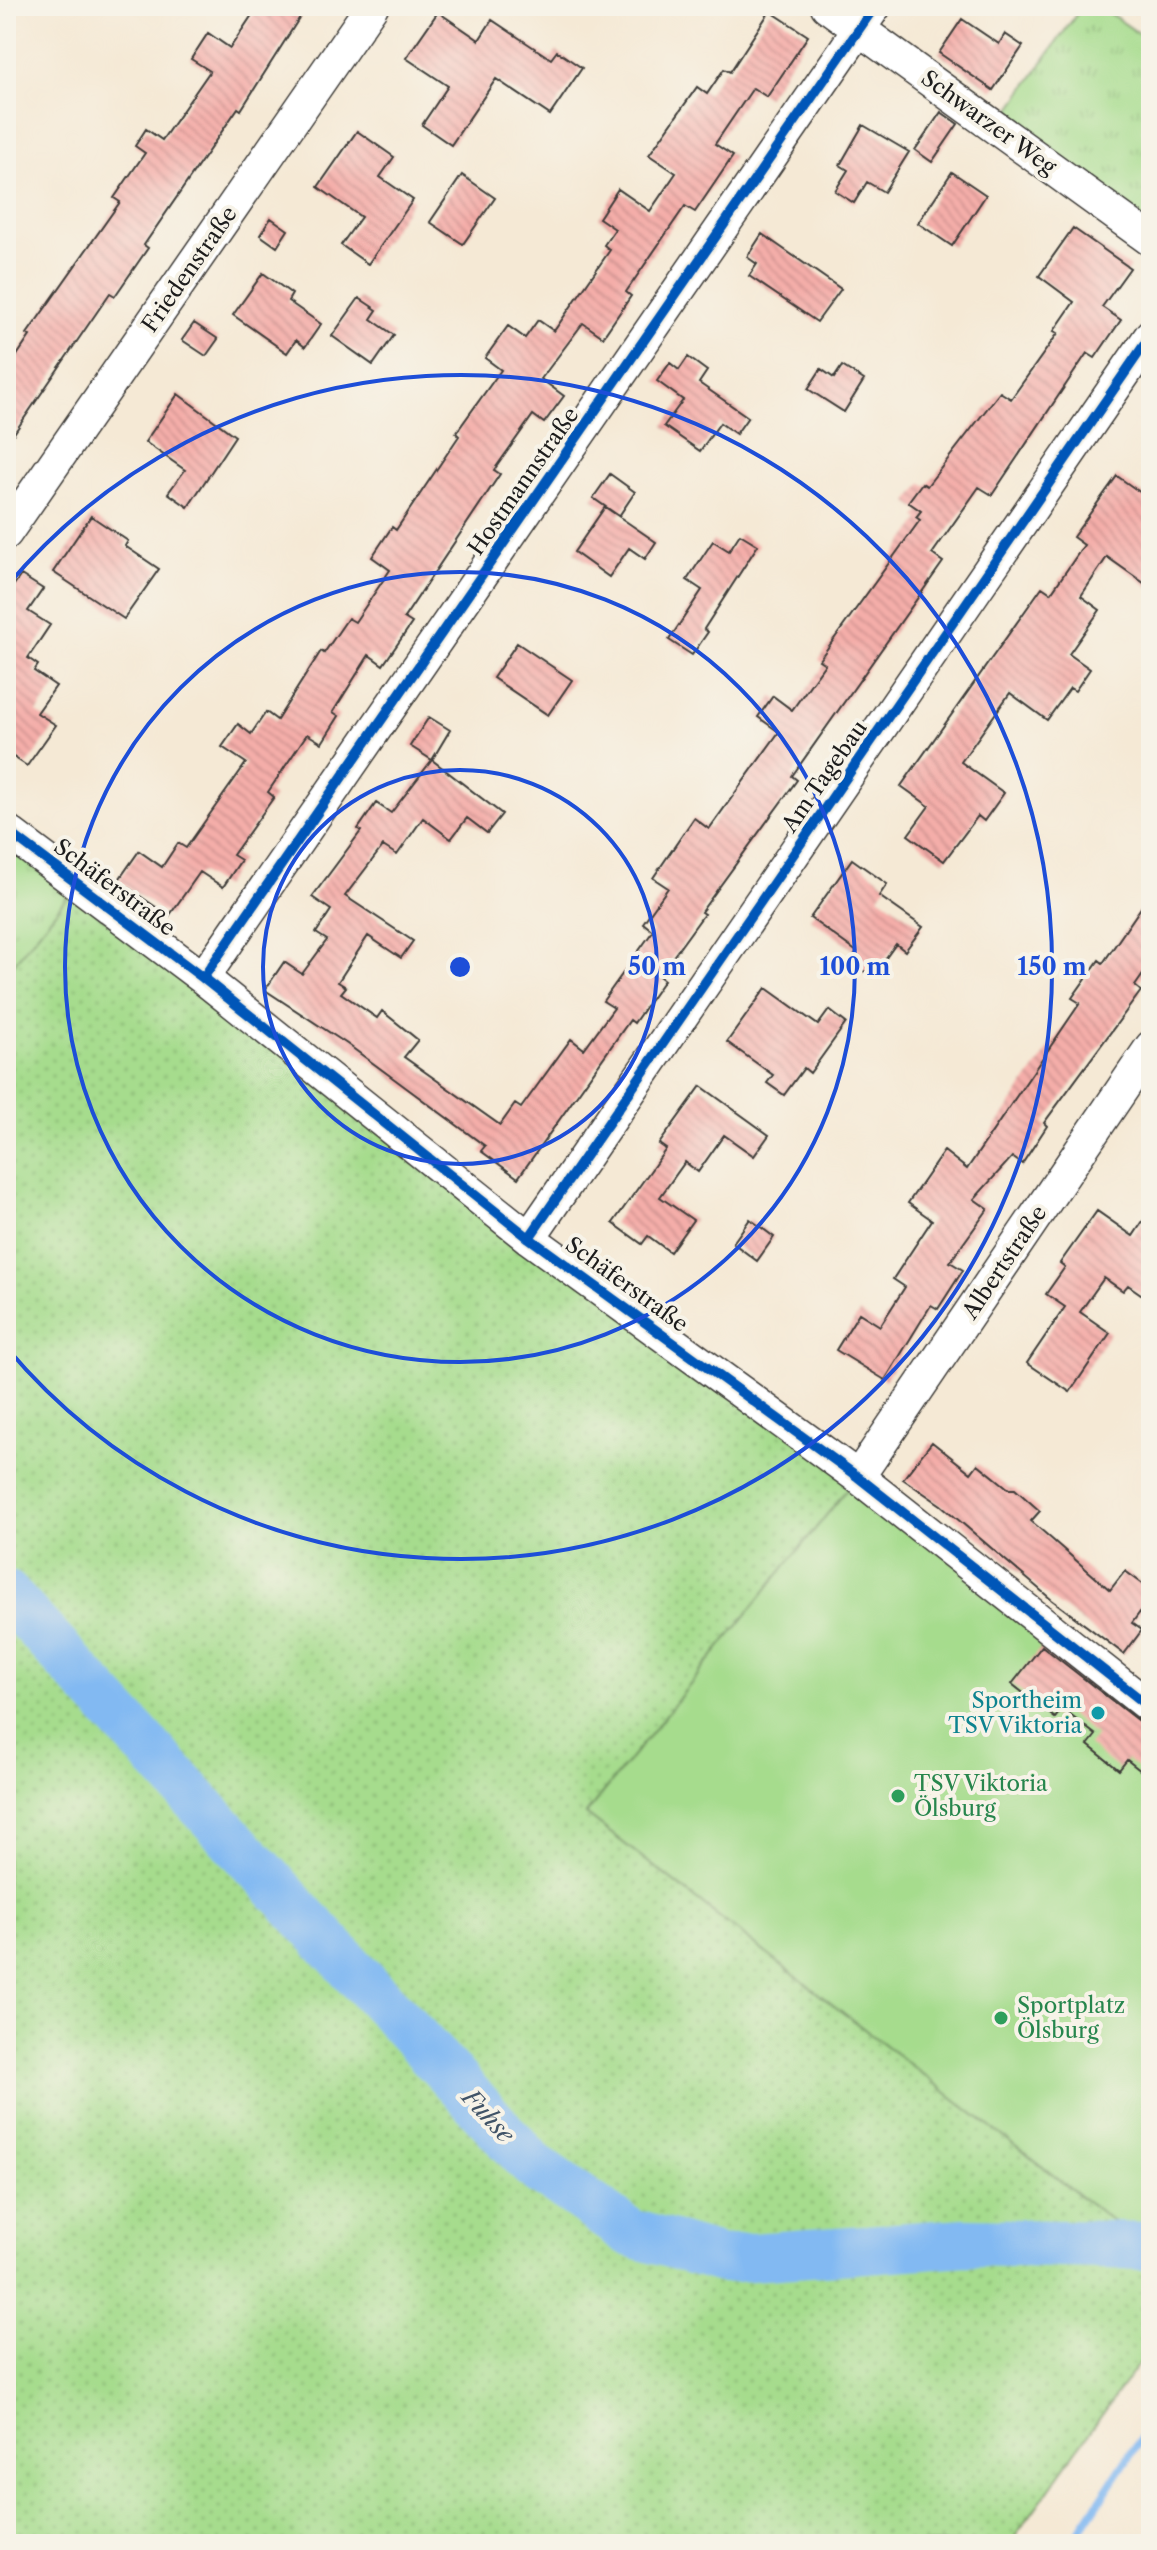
<svg xmlns="http://www.w3.org/2000/svg" width="1157" height="2550" font-family="'Libre Caslon Text',serif">
  <style>
    .grass { fill: url(#grass-dots); stroke: #617c54; stroke-width: 2 }
    .park { fill: url(#park-tufts); stroke: #617c54; stroke-width: 2 }
    .garden { fill: #a6dc8d; stroke: #617c54; stroke-width: 2 }
    .lines { fill: none; stroke-linecap: round; stroke-linejoin: round }
    .stream { stroke: #82b9f2; stroke-width: 8 }
    .river { stroke: #82b9f2; stroke-width: 48 }
    .building { fill: url(#building-back-hatch) }
    .minor-casing { stroke: #3d3b38; stroke-width: 35 }
    .minor { stroke: #fff; stroke-width: 32 }
    .cycleway-casing { stroke: #f7f3e8; stroke-width: 15 }
    .cycleway { stroke: #0057b8; stroke-width: 10 }
    .ring { fill: none; stroke: #1d4ed8; stroke-width: 4 }
    .culture-dot { fill: #0f9aa8; stroke: #f7f3e8; stroke-width: 3 }
    .leisure-dot { fill: #2e9e5b; stroke: #f7f3e8; stroke-width: 3 }
    .labels { text-anchor: middle; stroke-width: 8; stroke-linejoin: round; paint-order: stroke }
    .street-label { font-size: 22px; fill: #1c1c1c; stroke: #f7f3e8 }
    .culture-label { font-size: 22px; fill: #0d838f; stroke: #f7f3e8; text-anchor: end }
    .leisure-label { font-size: 22px; fill: #27864d; stroke: #f7f3e8; text-anchor: start }
    .water-label { font-size: 24px; font-style: italic; fill: #405367; stroke: #f7f3e8 }
    .centre { fill: #1d4ed8; stroke: #f7f3e8; stroke-width: 4 }
    .ring-label { font-size: 24px; text-anchor: middle; font-weight: bold; fill: #1d4ed8; stroke: #f7f3e8; stroke-width: 8; stroke-linejoin: round; paint-order: stroke }
  </style>
  <defs>
    <pattern id="grass-dots" width="8" height="8" patternUnits="userSpaceOnUse" patternTransform="scale(2)"><rect width="8" height="8" fill="#a6dc8d"/><path d="M2 2h.1M6 6h.1" fill="none" stroke="#8ebc79" stroke-width="1.8" stroke-linecap="round"/></pattern>
    <pattern id="park-tufts" width="24" height="20" patternUnits="userSpaceOnUse" patternTransform="scale(2)"><rect width="24" height="20" fill="#a6dc8d"/><path d="M3 7l-1-3M5 7V3M7 7l1-3M15 17l-1-3M17 17v-4M19 17l1-3" fill="none" stroke="#8ebc79"/></pattern>
    <pattern id="building-back-hatch" width="6" height="6" patternUnits="userSpaceOnUse" patternTransform="scale(2)"><rect width="6" height="6" fill="#f4ada9"/><path d="M-1 5l2 2M0 0l6 6M5-1l2 2" fill="none" stroke="#d19491"/></pattern>
  </defs>
  <rect width="100%" height="100%" fill="#f7f3e8"/>
  <filter id="ink" filterUnits="userSpaceOnUse"><feTurbulence type="fractalNoise" baseFrequency=".0125" numOctaves="2"/><feDisplacementMap in="SourceGraphic" scale="16" xChannelSelector="R" yChannelSelector="G"/><feConvolveMatrix kernelMatrix="1 2 1 2 8 2 1 2 1" color-interpolation-filters="sRGB"/></filter>
  <filter id="wash" filterUnits="userSpaceOnUse"><feTurbulence type="fractalNoise" baseFrequency=".006" numOctaves="4" result="noise"/><feDisplacementMap in="SourceGraphic" scale="32" xChannelSelector="R" yChannelSelector="G"/><feGaussianBlur stdDeviation="1.8" result="paint"/><feColorMatrix in="noise" values="0 0 0 0 0 0 0 0 0 0 0 0 0 0 0 0 0 1.4 0 .05"/><feComposite in="paint" operator="in"/></filter>
  <g filter="url(#wash)">
    <rect width="100%" height="100%" fill="#f5e9d5"/>
    <path class="grass" d="M70 893 853 1482 1115 2223 1151 2224V2346L1010 2544H6V973Z"/>
    <path class="park" d="M1082 6H1099L1151 42V229L1000 124Z
      M6 844 70 893 6 973Z"/>
    <path class="garden" d="M853 1482 1151 1717V2224L1115 2223 586 1814Z"/>
    <g class="lines">
      <path class="stream" d="M1071 2544 1151 2423"/>
      <path class="river" d="M6 1594 534 2166 631 2233 722 2259 966 2242 1151 2246"/>
    </g>
    <g id="blocks">
      <path class="building" d="M258 6H307L241 110 238 108 144 245 148 248 115 296 110 293 6 445V372L30 336 27 334 120 202 114 198 145 153 135 146 146 129 162 140 210 71 191 59 208 33 230 48Z
        M770 11 808 36 767 97 753 88 715 144 733 156 695 212 685 206 626 292 631 296 603 337 583 323 541 379 564 396 544 423 533 415 494 470 500 474 404 618 412 623 383 665 369 655 333 712 339 716 322 743 307 734 268 792 274 797 233 855 241 860 223 887 200 872 169 916 118 881 139 851 162 867 178 843 186 848 246 763 222 747 238 724 251 734 266 712 277 720 321 651 324 653 348 618 355 622 390 570 372 557 392 527 396 530 459 436 456 433 501 370 485 358 508 326 525 338 538 320 554 331 610 250 604 245 615 229 599 218 618 189 650 211 676 173 649 155 697 87 707 94 724 69 730 72Z
        M438 12 479 40 492 20 551 59 557 51 582 68 550 115 496 79 451 145 422 125 448 86 406 58Z
        M962 19 999 44 1005 34 1023 46 993 90 939 53Z
        M941 112 958 124 932 162 915 150Z
        M863 125 909 152 884 192 867 182 854 203 835 191 848 170 840 165Z
        M357 131 394 157 380 177 413 200 368 264 341 245 361 217 318 187Z
        M952 172 986 195 952 246 918 223Z
        M462 175 495 198 463 244 430 222Z
        M271 218 288 230 277 247 260 235Z
        M1073 228 1130 268 1102 307 1121 320 1095 358 1087 353 992 495 979 487 932 554 943 562 792 776 797 780 701 912 704 914 659 976 664 980 634 1023 630 1020 518 1178 481 1151 485 1146 347 1044 265 990 284 962 302 974 327 940 316 933 331 910 312 897 361 831 358 829 376 803 391 813 432 760 502 814 487 833 467 818 451 839 423 818 397 855 383 846 345 896 413 941 401 958 368 936 338 982 346 987 341 993 377 1018 382 1011 418 1040 404 1057 500 1125 515 1104 521 1108 571 1039 584 1049 614 1008 603 1001 653 931 643 923 668 888 653 878 694 818 709 829 779 732 758 717 773 696 792 710 825 664 819 660 920 520 916 517 921 511 908 502 922 483 927 486 1000 392 1011 399 1058 333 1054 331 1074 302 1039 276Z
        M762 234 841 289 817 322 749 276 757 264 747 257Z
        M263 273 292 294 288 301 321 324 305 347 296 340 287 353 233 315Z
        M359 298 377 310 371 319 394 335 373 365 332 336Z
        M194 323 218 339 206 356 182 340Z
        M688 357 707 371 699 383 748 417 736 434 720 423 700 451 664 426 683 400 657 381 670 363 679 370Z
        M842 366 864 380 844 412 808 389 821 369 834 378Z
        M178 394 235 436 188 507 168 493 185 470 145 442Z
        M610 474 635 492 619 516 593 498Z
        M1117 476 1151 500V588L1107 557 1081 596 1100 610 1069 654 1090 669 1075 691 1070 688 1047 720 1010 693 961 762 1004 793 984 821 978 816 944 861 908 835 929 806 901 786 1042 587 1051 593 1084 545 1073 537Z
        M605 507 656 542 645 559 629 548 609 577 574 552Z
        M91 516 128 541 125 546 159 569 124 619 53 572Z
        M740 534 758 545 704 629 708 632 692 655 669 640 702 590 687 580 713 541 729 551Z
        M21 575 43 589 28 611 50 625 28 658 38 665 34 671 56 686 37 713 56 725 27 766 6 752V596Z
        M517 643 572 680 548 715 493 678Z
        M429 717 450 730 432 760 410 746Z
        M852 859 887 884 879 896 923 927 905 951 896 944 872 977 850 961 857 952 810 918Z
        M1151 893V963L1135 986 1141 991 1044 1123 1047 1126 1022 1164 1012 1157 974 1199 988 1209 950 1262 963 1270 938 1309 931 1305 885 1380 836 1350 859 1313 880 1326 905 1287 893 1279 932 1220 908 1203 944 1151 967 1169 1080 1003 1072 998 1099 960 1103 963Z
        M766 988 818 1025 829 1010 846 1023 810 1073 804 1068 784 1095 767 1083 773 1075 727 1042Z
        M701 1086 769 1135 754 1156 724 1135 698 1172 685 1162 660 1197 693 1220 670 1252 648 1236 642 1244 613 1223 666 1149 659 1144Z
        M1151 1209V1301L1128 1285 1123 1291 1104 1278 1080 1312 1110 1333 1070 1392 1027 1363 1065 1307 1046 1294 1065 1267 1060 1263 1097 1211 1133 1236Z
        M750 1219 774 1237 757 1261 733 1243Z
        M932 1442 971 1473 978 1464 1009 1489H1015L1040 1511 1031 1521 1110 1590 1125 1571 1151 1590V1597L1132 1623 1142 1630 1124 1654 1052 1600 941 1505 903 1479Z
        M1042 1646 1151 1731V1779L1127 1760 1119 1770 1088 1745 1096 1735 1062 1709 1055 1718 1012 1684Z"/>
    </g>
  </g>
  <g filter="url(#ink)">
    <use href="#blocks" fill-opacity="0" stroke="#3d3b38" stroke-width="2"/>
    <g class="lines">
      <defs>
        <path id="minor" d="M827 6 1151 240
          M6 533 372 6
          M6 830 203 978 529 1238 858 1477 1151 1708
          M203 978 875 6
          M529 1238 1151 335
          M858 1477 1151 1047"/>
      </defs>
      <use href="#minor" class="minor-casing"/>
      <use href="#minor" class="minor"/>
      <defs>
        <path id="cycleway" d="M6 830 203 978 529 1238 858 1477 1151 1708
          M203 978 875 6
          M529 1238 1151 335"/>
      </defs>
      <use href="#cycleway" class="cycleway-casing"/>
      <use href="#cycleway" class="cycleway"/>
    </g>
  </g>
  <g class="ring">
    <circle cx="460" cy="967" r="197"/>
    <circle cx="460" cy="967" r="395"/>
    <path d="M7 586A592 592 0 1 1 7 1348"/>
  </g>
  <circle class="culture-dot" cx="1098" cy="1713" r="8"/>
  <g class="leisure-dot">
    <circle cx="898" cy="1796" r="8"/>
    <circle cx="1001" cy="2018" r="8"/>
  </g>
  <g class="labels">
    <g class="street-label">
      <text transform="translate(989 122) rotate(36)" y="8">Schwarzer Weg</text>
      <text transform="translate(189 269) rotate(-55)" y="8">Friedenstraße</text>
      <text transform="translate(523 481) rotate(-55)" y="8">Hostmannstraße</text>
      <text transform="translate(824 776) rotate(-55)" y="8">Am Tagebau</text>
      <text transform="translate(115 887) rotate(37)" y="8">Schäferstraße</text>
      <text transform="translate(1004 1262) rotate(-56)" y="8">Albertstraße</text>
      <text transform="translate(627 1284) rotate(36)" y="8">Schäferstraße</text>
    </g>
    <g class="culture-label">
      <text x="1082" y="1708">Sportheim<tspan x="1082" dy="25">TSV Viktoria</tspan></text>
    </g>
    <g class="leisure-label">
      <text x="914" y="1791">TSV Viktoria<tspan x="914" dy="25">Ölsburg</tspan></text>
      <text x="1017" y="2013">Sportplatz<tspan x="1017" dy="25">Ölsburg</tspan></text>
    </g>
    <g class="water-label">
      <text transform="translate(488 2116) rotate(47)" y="8">Fuhse</text>
    </g>
  </g>
  <circle cx="460" cy="967" r="12" class="centre"/>
  <g class="ring-label">
    <text x="657" y="975">50 m</text>
    <text x="855" y="975">100 m</text>
    <text x="1052" y="975">150 m</text>
  </g>
  <rect width="1157" height="2550" fill="none" stroke="#f7f3e8" stroke-width="32"/>
</svg>
